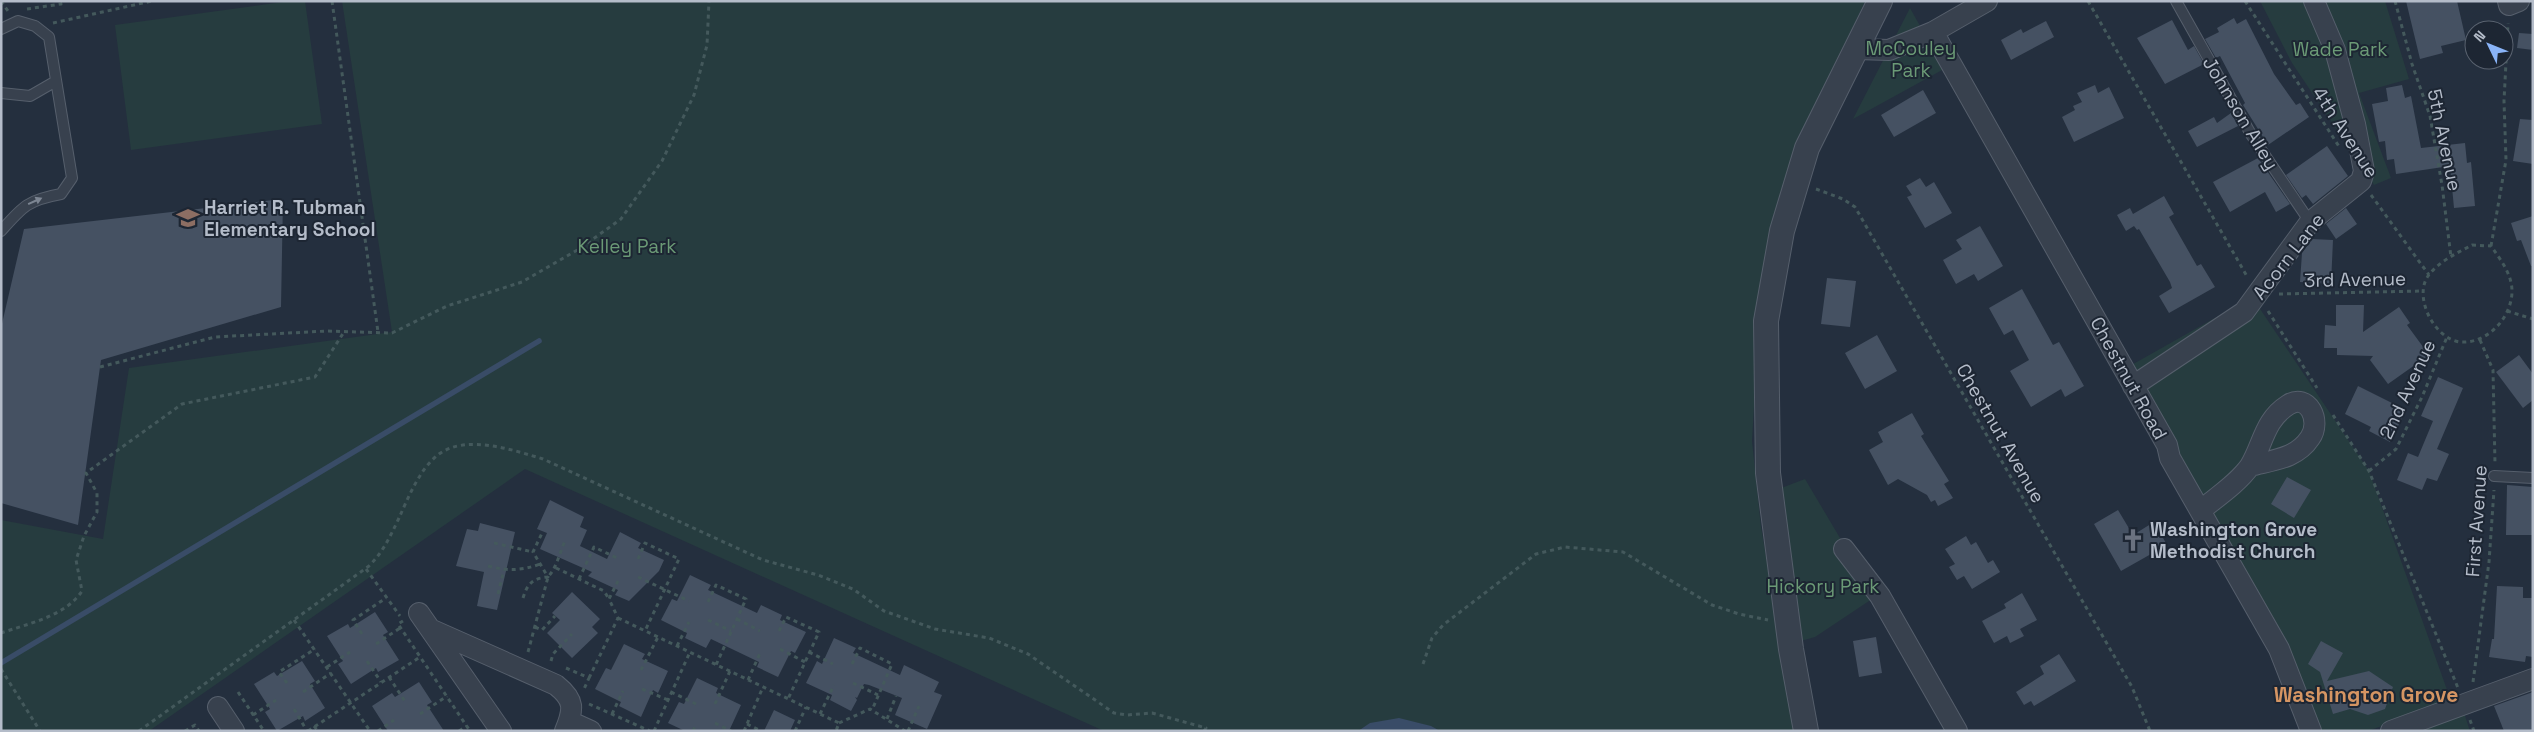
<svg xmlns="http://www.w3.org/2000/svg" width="2534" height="732" font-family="'Space Grotesk',sans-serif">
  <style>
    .green { fill: #263c3f }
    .water { fill: #394c67 }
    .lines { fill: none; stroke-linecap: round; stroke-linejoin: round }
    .stream { stroke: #394c67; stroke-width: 5.5 }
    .building { fill: #455162 }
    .service-casing { stroke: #565f6c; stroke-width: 12 }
    .minor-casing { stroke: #565f6c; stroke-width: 22 }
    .tertiary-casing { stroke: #565f6c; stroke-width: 26 }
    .path { stroke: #44595c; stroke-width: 3; stroke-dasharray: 4 4; stroke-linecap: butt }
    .service { stroke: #38414e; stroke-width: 10 }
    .minor { stroke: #38414e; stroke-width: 20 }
    .tertiary { stroke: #38414e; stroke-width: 24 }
    .oneway { fill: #7c8592 }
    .labels { text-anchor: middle; stroke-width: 4; stroke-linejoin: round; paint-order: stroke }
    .park-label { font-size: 19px; fill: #6b9a76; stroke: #1d2633 }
    .street-label { font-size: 19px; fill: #b4bcc9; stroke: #1d2633 }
    .poi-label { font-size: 19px; font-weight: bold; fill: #b4bcc9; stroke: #1d2633; text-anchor: start }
    .quarter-label { font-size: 21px; font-weight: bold; fill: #d59563; stroke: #1d2633 }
  </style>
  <rect width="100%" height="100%" fill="#242f3e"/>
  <path class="green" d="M290 1H305L322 124 131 150 115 25Z
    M342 1H1865L1839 59 1758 338 1752 441 1761 527 1795 731H1440C1418 719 1378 715 1358 731H1104L525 469 149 731H1V520L103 539 129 368 392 332Z
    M2260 1H2385L2409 79 2359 93 2391 178 2374 185 2292 63Z
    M1910 8 1944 69 1853 119Z
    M2252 297 2369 471 2451 701 2368 731H2313L2128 367Z
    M1805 479 1875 597 1815 637 1794 643 1771 492Z
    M2464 713 2470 731H2413Z"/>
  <path class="water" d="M1399 718 1431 726 1440 731H1358L1370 723Z"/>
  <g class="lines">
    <path class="stream" d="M1 663 539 341"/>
  </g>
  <path class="building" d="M2406 1H2457L2466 40 2441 46 2443 53 2420 59Z
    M2234 18 2237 24 2246 19 2274 74 2296 105 2300 103 2309 117 2268 145 2243 105 2245 103 2220 56 2216 58 2205 39 2219 32 2217 28Z
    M2172 20 2188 50 2194 46 2204 64 2165 84 2137 38Z
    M2046 21 2054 37 2011 60 2001 40 2021 29 2023 33Z
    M2519 33 2533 34V50L2517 48Z
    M2095 85 2098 93 2109 87 2124 118 2074 142 2062 117 2075 110 2073 106 2082 102 2077 93Z
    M2402 85 2405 98 2411 96 2421 148 2465 143 2467 163 2471 162 2475 206 2454 208 2450 166 2396 174 2394 159 2387 160 2385 141 2379 142 2372 104 2388 101 2386 88Z
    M1923 90 1936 113 1894 137 1881 115Z
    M2231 113 2238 126 2197 147 2188 131 2214 117 2217 123Z
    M2520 119 2533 120V164L2513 161Z
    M2327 146 2348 176 2313 204 2306 195 2302 198 2286 175Z
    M2258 158 2290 204 2276 212 2265 192 2230 212 2213 182Z
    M1920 178 1926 187 1934 182 1952 213 1925 228 1907 197 1912 195 1906 186Z
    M2164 196 2174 214 2169 217 2197 266 2201 264 2215 287 2169 313 2159 296 2172 288 2170 282 2139 229 2137 230 2134 226 2126 231 2117 215 2130 208 2133 214Z
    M283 199 281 307 101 360 78 525 1 503V328L24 229Z
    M2346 208 2357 224 2336 239 2326 224Z
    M2533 216V266H2531L2521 240 2517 241 2511 223Z
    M1980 226 2003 266 1978 281 1974 274 1956 284 1943 260 1962 249 1956 240Z
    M2312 239 2333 240 2331 284 2300 282 2302 253Z
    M1827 278 1856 281 1850 327 1821 324Z
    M2022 289 2053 345 2059 342 2084 386 2065 397 2061 389 2031 407 2010 371 2029 360 2013 330 2004 335 1989 308Z
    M2336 305H2364L2363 332 2399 307 2410 323 2407 325 2429 355 2388 384 2370 360 2373 356 2337 355V348H2324L2325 325 2336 326Z
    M1877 335 1897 371 1865 389 1845 353Z
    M2519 355 2533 374V400L2523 408 2496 372Z
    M2438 377 2463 388 2437 449 2449 454 2437 481 2427 478 2422 490 2397 480 2408 453 2418 457 2433 421 2421 416Z
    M2358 386 2406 410 2390 442 2369 431 2371 427 2345 414Z
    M1912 413 1924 434 1921 436 1949 481 1944 484 1953 498 1938 506 1935 500 1931 502 1927 495 1898 479 1888 485 1869 450 1883 442 1878 432Z
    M2287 477 2311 490 2294 518 2271 504Z
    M2507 485 2533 487V535H2506Z
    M550 500 584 517 580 527 587 530 580 546 607 559 620 532 641 543 638 548 664 560 659 571 629 601 615 595 618 590 588 576 592 572 540 549 547 533 537 529Z
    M2118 510 2133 535 2154 522 2167 545 2121 571 2094 524Z
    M480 523 515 532 497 610 477 606 484 572 456 566 467 529 478 531Z
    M1966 536 1971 545 1976 542 1988 563 1993 560 2000 572 1972 589 1964 576 1957 580 1949 567 1955 564 1945 549Z
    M690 575 711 585 708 590 757 613 761 605 782 615 780 620 806 632 795 653 791 651 778 677 757 667 759 662 711 639 706 648 685 638 687 633 661 620 672 599 677 601Z
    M2497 586 2523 587V598H2533V657L2526 656 2525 662 2489 657 2492 639H2494Z
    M572 592 600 619 592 627 598 633 572 658 547 633 560 620 552 613Z
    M2022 593 2037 620 2020 629 2024 636 2010 643 2007 636 1994 643 1982 621 2006 608 2004 604Z
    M375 612 388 632 383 635 399 660 378 672 376 668 351 684 338 664 343 661 327 636 348 624 350 628Z
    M1876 637 1882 673 1859 677 1853 641Z
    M834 638 856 648 853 653 900 675 904 665 939 682 934 692 942 695 927 729 895 715 902 698 869 685 864 684 857 698 855 697 857 700 851 711 830 700 832 695 806 683 817 661 822 664Z
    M2321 641 2343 653 2327 681 2369 671 2393 687 2385 709 2368 715 2350 709 2333 714 2320 672 2308 664Z
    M624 644 645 654 642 659 668 671 658 693 653 690 641 717 619 706 621 702 595 689 606 668 611 670Z
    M2059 654 2076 681 2034 706 2031 701 2024 705 2016 692 2044 674 2040 666Z
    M302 661 315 681 310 684 325 708 305 721 303 716 277 731 265 712 270 709 254 684 274 672 277 676Z
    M697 678 718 688 716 693 741 705 729 731H685L668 723 679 702 684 704Z
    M419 682 432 702 427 705 444 731H388L372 706 392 693 395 697Z
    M2533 692V731H2504L2494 706Z
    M774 710 795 720 790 731H764Z"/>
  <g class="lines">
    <defs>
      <path id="service" d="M2176 1 2252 136 2310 222
        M1 29 18 21 35 26 49 37 72 178 61 194C28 200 23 206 1 231
        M1 93 30 96 56 81
        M2494 476 2533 478"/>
      <path id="minor" d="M2508 1 2509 5 2519 1
        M1933 32 2167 445 2170 458 2279 649 2311 731
        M1857 49 1889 50 1933 32 1987 1
        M2133 386 2244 312 2310 222 2361 181 2364 171 2355 124 2335 50 2314 1
        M2201 510C2217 497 2238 483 2250 466 2263 445 2264 420 2288 405 2308 392 2322 421 2310 438 2296 459 2273 460 2250 466
        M1844 549 1880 596 1957 731
        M419 613 501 731
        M430 629 556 685C575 700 574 709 565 731
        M218 707 234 731
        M569 721 591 731
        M2391 731 2533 679"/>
      <path id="tertiary" d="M1806 731 1791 649 1768 473 1766 321 1782 231 1807 148 1880 1"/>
    </defs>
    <use href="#service" class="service-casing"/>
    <use href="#minor" class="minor-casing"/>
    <use href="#tertiary" class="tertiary-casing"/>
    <path class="path" d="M1 1 8 11
      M332 1 378 332
      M2088 1 2248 278
      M2245 1 2340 148
      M2395 1 2412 64 2430 116 2442 185 2451 257
      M27 9 61 4 60 1
      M53 23 152 1
      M1816 189 1843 199 1855 207 2132 687 2150 731
      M2371 195 2429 275
      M2472 245 2491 246C2500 259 2512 274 2512 291 2512 317 2488 344 2460 342 2435 339 2413 298 2428 276 2438 262 2457 253 2472 245Z
      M2491 246 2506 160 2504 101 2508 23
      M2279 294 2423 291
      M2268 311 2317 388
      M2507 311 2533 319
      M2480 340 2493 370 2495 464
      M100 367 215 337 327 331 392 333 447 306 522 282 579 249 621 219 662 161 694 95 707 45 709 1
      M2333 415 2369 471 2458 688
      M2369 471 2396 449 2422 397 2447 337
      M494 543 533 552
      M638 559 645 543 679 559 645 631
      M488 566C507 571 521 571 540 564
      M556 568 604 591 609 599
      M366 569 400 616
      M638 577 689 601
      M579 579 594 547 619 559
      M498 594 504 570
      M523 598C527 584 533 578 548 577L533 552 543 531
      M708 602 716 585 746 599 716 665
      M618 618 839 723 836 731
      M737 619 760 631
      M294 620 370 731
      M708 620 731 631
      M403 621 398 624 470 731
      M535 627 542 630 555 616
      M779 631 786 617 819 632 788 699
      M1 633C27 624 66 616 82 591L76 560 84 536 97 512V493L86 473 182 404 315 377 344 332
      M362 634 353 620 386 598
      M376 644 400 628
      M677 646 689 622
      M780 649 805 662
      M528 652 548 577C557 567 559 554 565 541
      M809 652 833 664
      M367 661 381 682
      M551 661 553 654 572 634
      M852 664 860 648 892 664 872 710
      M1423 664 1432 638 1443 625 1536 554 1565 547 1623 552 1712 605 1739 614 1768 620
      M327 667 350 652
      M566 668 589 678 584 689
      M1 669 40 731
      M641 670 658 637
      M389 677 406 703
      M589 678 618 618 609 599 619 579
      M748 680 761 651
      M2473 682 2489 562 2494 490
      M287 683 279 672 315 649
      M853 683 878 695
      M642 689 668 700
      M238 692 264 731
      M303 692 331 673
      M671 692 696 704
      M589 704 650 731
      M715 704 730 671
      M294 709 307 731
      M420 714 447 696
      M612 714 623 691
      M820 714 834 685
      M253 715 276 700
      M887 719 896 696
      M2470 720 2474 731
      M715 723 731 731
      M839 723 870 709 905 731
      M747 724 761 731
      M314 726 318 731
      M411 730 412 731
      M139 731 369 566C383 552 390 537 399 518 408 498 420 468 439 454 467 434 513 450 543 459L763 560 818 575 853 589 884 611 935 629 989 638 1028 654 1114 713 1127 715 1152 713 1206 728 1204 731
      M185 731 195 725 199 731
      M308 731 420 657
      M378 731 394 720
      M459 731 467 726
      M654 731 690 652
      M693 731 696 724
      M744 731 763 687
      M795 731 806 707
      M908 731 919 706"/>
    <use href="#service" class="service"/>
    <use href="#minor" class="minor"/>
    <use href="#tertiary" class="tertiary"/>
  </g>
  <defs><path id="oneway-solid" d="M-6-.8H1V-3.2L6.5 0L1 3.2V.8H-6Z" transform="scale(1.25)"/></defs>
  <use class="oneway" href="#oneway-solid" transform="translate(35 201) rotate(-24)"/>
  <defs>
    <symbol id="school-bare" viewBox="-9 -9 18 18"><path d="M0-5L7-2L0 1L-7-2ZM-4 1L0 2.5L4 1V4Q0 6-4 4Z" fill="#8d6e63" stroke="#1d2633" stroke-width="2.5" paint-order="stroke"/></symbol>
    <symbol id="church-bare" viewBox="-9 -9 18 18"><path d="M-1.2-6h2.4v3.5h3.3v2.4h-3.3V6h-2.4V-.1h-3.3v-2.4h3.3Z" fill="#6b7280" stroke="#1d2633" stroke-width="2.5" paint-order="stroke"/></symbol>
  </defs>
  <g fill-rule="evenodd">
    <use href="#school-bare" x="172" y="202" width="32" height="32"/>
    <use href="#church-bare" x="2117" y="524" width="32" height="32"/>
  </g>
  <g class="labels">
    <g class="park-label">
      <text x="1911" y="55">McCouley<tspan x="1911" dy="22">Park</tspan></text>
      <text x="2340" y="56">Wade Park</text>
      <text x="627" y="253">Kelley Park</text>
      <text x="1823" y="593">Hickory Park</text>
    </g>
    <g class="street-label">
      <text transform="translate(2241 113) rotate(59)" y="7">Johnson Alley</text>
      <text transform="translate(2346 132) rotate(57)" y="7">4th Avenue</text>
      <text transform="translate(2445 140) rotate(78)" y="7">5th Avenue</text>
      <text transform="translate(2288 256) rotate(-52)" y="7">Acorn Lane</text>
      <text transform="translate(2355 279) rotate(-1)" y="7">3rd Avenue</text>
      <text transform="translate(2129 378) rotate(61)" y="7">Chestnut Road</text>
      <text transform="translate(2407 389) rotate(-65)" y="7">2nd Avenue</text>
      <text transform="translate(2001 433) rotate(60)" y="7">Chestnut Avenue</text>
      <text transform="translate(2476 521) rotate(-86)" y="7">First Avenue</text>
    </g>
    <g class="poi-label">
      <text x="204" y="214">Harriet R. Tubman<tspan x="204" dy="22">Elementary School</tspan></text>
      <text x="2150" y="536">Washington Grove<tspan x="2150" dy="22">Methodist Church</tspan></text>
    </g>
    <g class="quarter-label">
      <text x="2366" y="702">Washington Grove</text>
    </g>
  </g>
  <rect width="2534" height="732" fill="none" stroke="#b4bcc9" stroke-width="5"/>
  <g transform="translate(2489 45) rotate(313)"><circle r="24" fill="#1d2633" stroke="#59626f"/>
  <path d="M0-4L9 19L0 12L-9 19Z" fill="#8ab4f8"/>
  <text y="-8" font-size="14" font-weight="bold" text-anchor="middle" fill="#b4bcc9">N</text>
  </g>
</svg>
